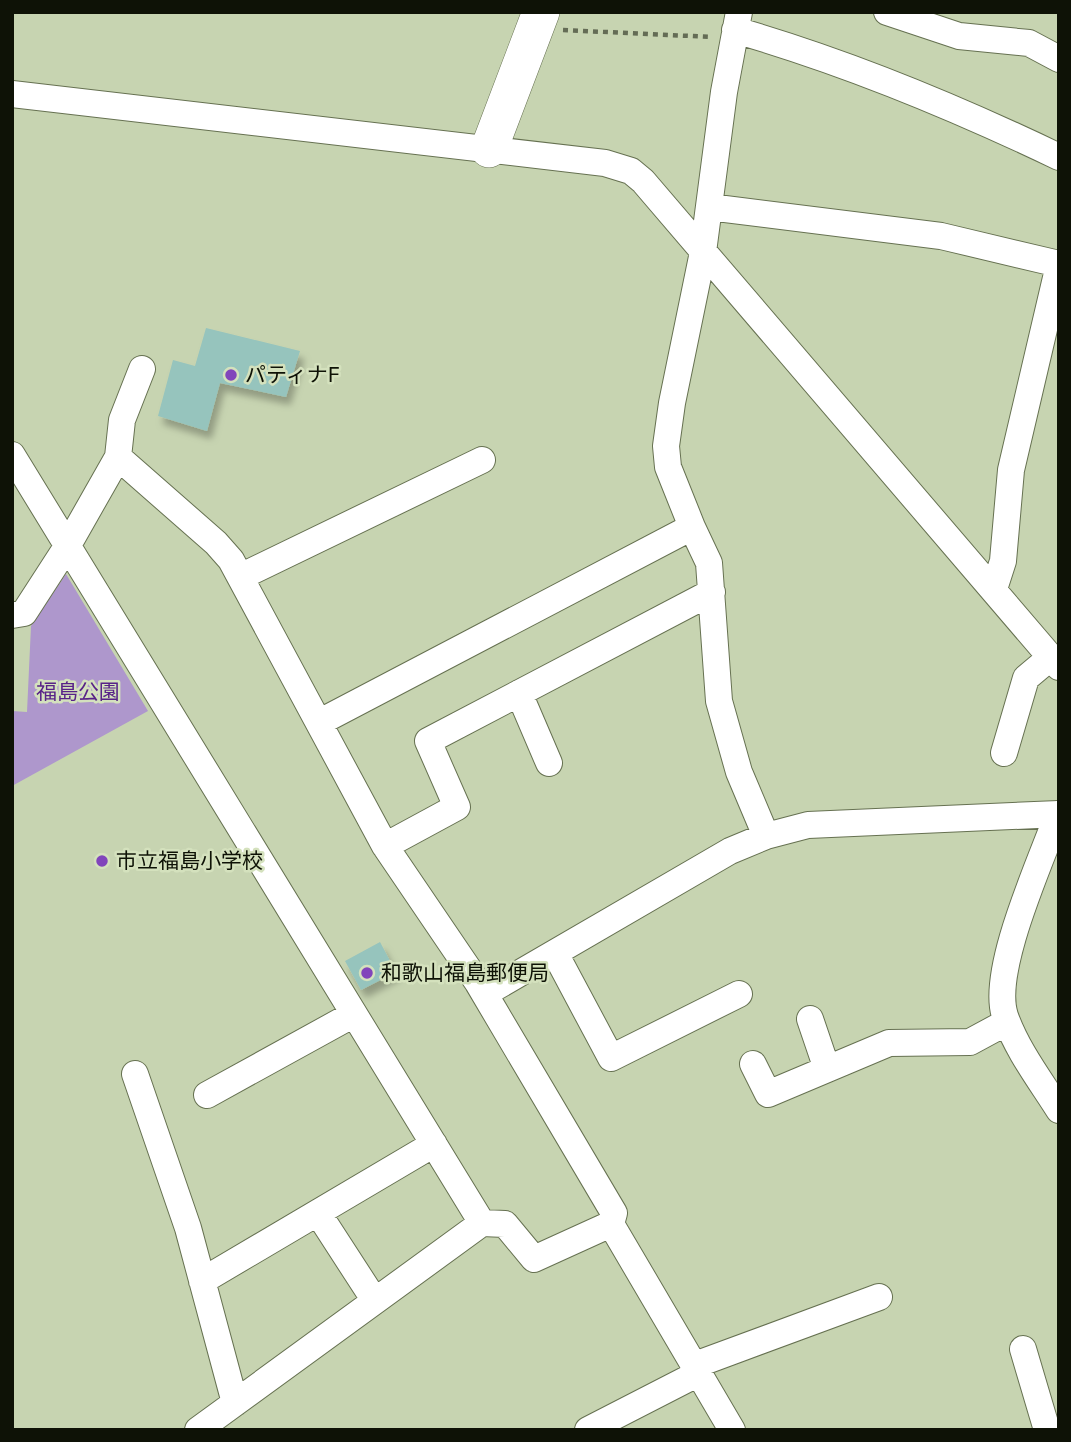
<svg xmlns="http://www.w3.org/2000/svg" width="1071" height="1442" font-family="Commissioner,'Noto Sans JP',sans-serif">
  <style>
    .green { fill: #ae97cc }
    .building { fill: #96c4bd; filter: url(#shadow) }
    .lines { fill: none; stroke-linecap: round; stroke-linejoin: round }
    .street-casing { stroke: #667151; stroke-width: 28 }
    .secondary-casing { stroke: #667151; stroke-width: 38 }
    .path { stroke: #646c55; stroke-width: 4.5; stroke-dasharray: 5 5; stroke-linecap: butt }
    .street { stroke: #fff; stroke-width: 26 }
    .secondary { stroke: #fff; stroke-width: 37 }
    .poi-dot { fill: #8145bb; stroke: #d4e1bd; stroke-width: 2.5 }
    .labels { text-anchor: middle; stroke-width: 5; stroke-linejoin: round; paint-order: stroke }
    .poi-label { font-size: 21px; fill: #0e1206; stroke: #d4e1bd; text-anchor: start }
    .park-label { font-size: 21px; fill: #582288; stroke: #d4e1bd }
  </style>
  <defs>
    <filter id="shadow"><feDropShadow dx="4.5" dy="8" stdDeviation="3.5" flood-color="#0004"/></filter>
  </defs>
  <rect width="100%" height="100%" fill="#c7d4b1"/>
  <path class="green" d="M66 574 148 711 12 786V711L27 712 31 626Z"/>
  <path class="building" d="M206 328 300 351 286 397 220 383 207 431 158 416 173 360 195 366Z
    M380 942 396 972 361 990 345 961Z"/>
  <g class="lines">
    <defs>
      <path id="street" d="M739 12 724 92 703 252 672 403 666 446 668 467 692 527 709 563 719 701 739 772 766 836
        M887 12 959 36 1029 43 1059 59
        M735 30C846 62 955 107 1059 157
        M12 94 605 163 631 171 643 181 1059 667
        M709 207 941 236 1059 264
        M12 455 482 1223
        M118 457 216 543 231 560 385 846 478 983 496 987 730 851 766 836 808 825 1059 814
        M242 576 482 460
        M994 589 1003 561 1011 470 1059 265
        M12 615 24 613 68 545 118 457 122 420 142 369
        M519 693 549 763
        M320 722 692 527
        M1004 753 1026 678 1051 657
        M1058 814C1041 861 990 971 1005 1016 1017 1050 1040 1080 1059 1110
        M385 846 457 807 428 741 712 592
        M555 953 611 1058 739 994
        M478 983 614 1213 611 1224
        M810 1019 827 1069
        M753 1064 768 1094 889 1043 970 1042 1007 1022
        M135 1074 188 1228 235 1403
        M207 1095 354 1014
        M318 1213 375 1301
        M202 1281 434 1144
        M1023 1349 1047 1430
        M695 1365 879 1297
        M198 1430 482 1223 505 1224 534 1259 611 1224 732 1430
        M588 1430 699 1373"/>
      <path id="secondary" d="M489 149 541 12"/>
    </defs>
    <use href="#street" class="street-casing"/>
    <use href="#secondary" class="secondary-casing"/>
    <path class="path" d="M563 30 712 37"/>
    <use href="#street" class="street"/>
    <use href="#secondary" class="secondary"/>
  </g>
  <g class="poi-dot">
    <circle cx="231" cy="375" r="7"/>
    <circle cx="102" cy="861" r="7"/>
    <circle cx="367" cy="973" r="7"/>
  </g>
  <g class="labels">
    <g class="poi-label">
      <text x="245" y="382">パティナF</text>
      <text x="116" y="868">市立福島小学校</text>
      <text x="381" y="980">和歌山福島郵便局</text>
    </g>
    <g class="park-label">
      <text x="78" y="699">福島公園</text>
    </g>
  </g>
  <rect width="1071" height="1442" fill="none" stroke="#0e1206" stroke-width="28"/>
</svg>
